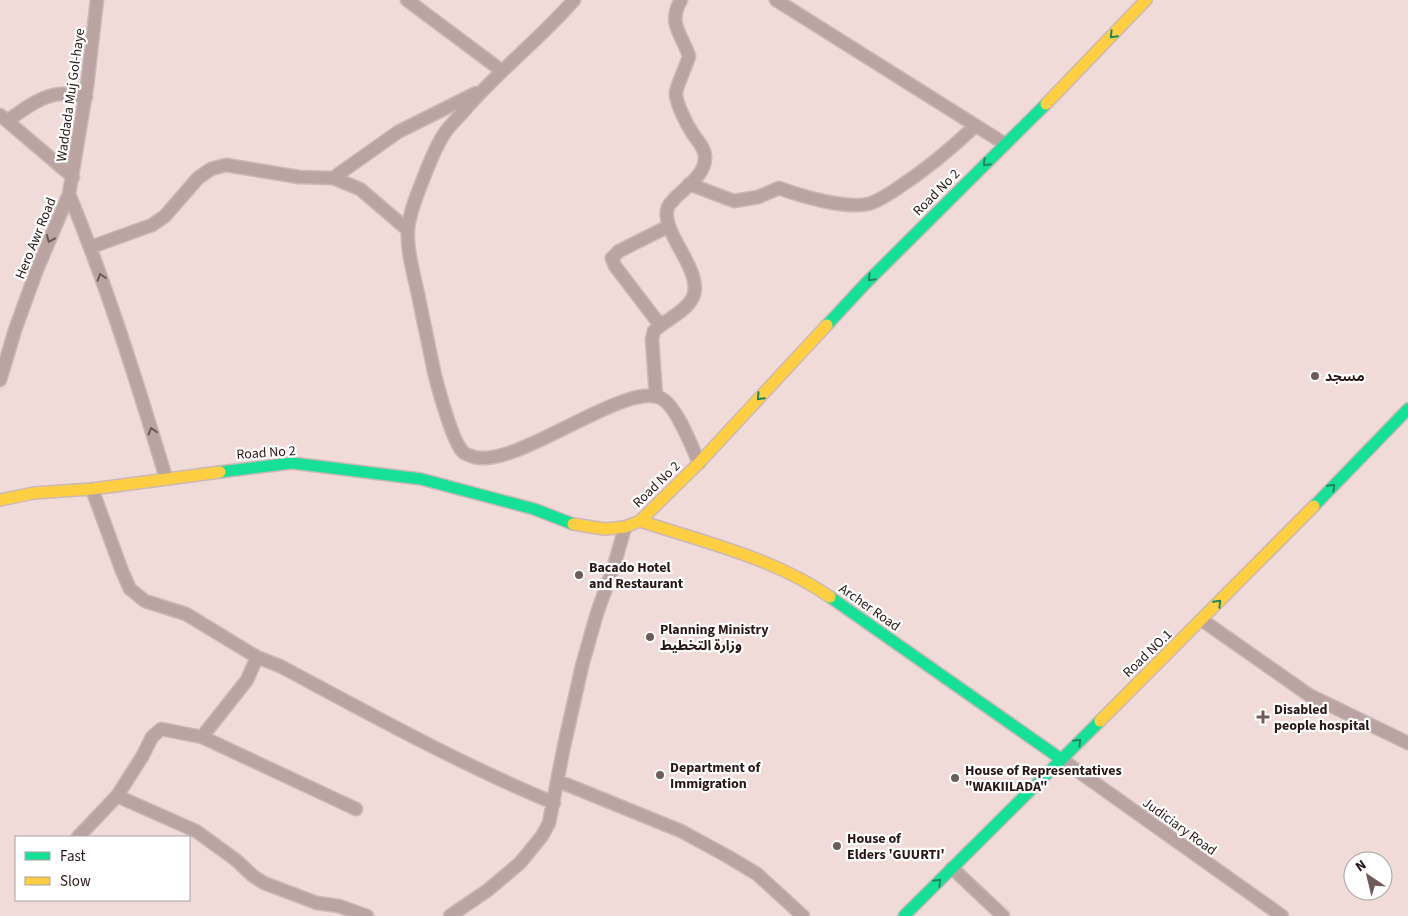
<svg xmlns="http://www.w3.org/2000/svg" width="1408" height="916" font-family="'Source Sans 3','Noto Sans Arabic',sans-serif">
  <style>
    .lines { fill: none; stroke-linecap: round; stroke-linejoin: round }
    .street-casing { stroke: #cbb9b8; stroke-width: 15 }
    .fast-casing { stroke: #cbb9b8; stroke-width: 14 }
    .slow-casing { stroke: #cbb9b8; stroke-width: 14 }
    .street { stroke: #baa4a2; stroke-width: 12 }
    .fast { stroke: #16e098; stroke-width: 11 }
    .slow { stroke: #ffcf43; stroke-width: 11 }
    .oneway { stroke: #1e865e }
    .oneway2 { stroke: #6a5655 }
    .poi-dot { fill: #6e5c5a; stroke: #fff; stroke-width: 2 }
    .labels { text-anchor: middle; stroke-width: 4.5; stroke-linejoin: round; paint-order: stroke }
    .street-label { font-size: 14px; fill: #281716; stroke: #fff }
    .poi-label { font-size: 14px; font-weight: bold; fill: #281716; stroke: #fff; text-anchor: start }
  </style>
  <rect width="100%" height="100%" fill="#f1dbd9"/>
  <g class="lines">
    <defs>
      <path id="street" d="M407 0 502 71
        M574 0C539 40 497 72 463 112 457 119 449 126 444 134 435 148 428 166 422 182 416 197 410 212 408 228 406 251 416 282 420 304 425 328 430 352 435 376 439 391 453 442 463 452 465 454 471 456 474 457 519 469 631 375 664 400 678 410 692 447 699 463
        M776 0 1005 144
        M0 115 73 177
        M7 121C23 110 41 95 61 94 69 93 78 96 86 97
        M333 178 398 132 476 93
        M689 184 734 201 758 197 779 188C801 196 844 209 868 204 877 202 887 195 895 190 924 171 950 150 975 126
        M69 194C107 286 137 382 166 478
        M91 247 152 225 165 216 198 178 211 169 226 165 299 177 333 178 360 189 408 230
        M660 325 615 266 612 258 619 251 669 226
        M0 380 15 330 36 272 69 194 87 86 97 0
        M656 396 652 339 654 331C665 320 684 313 692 299 707 273 658 231 668 207 669 204 673 201 675 198 686 187 706 174 705 157 705 148 697 140 693 134 687 125 675 102 676 92 679 80 686 67 689 56 682 34 667 24 681 0
        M92 489 122 571 130 589 145 601 186 614 257 657 280 666C370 714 460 764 554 803
        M1202 620 1309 695 1408 743
        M202 737 247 680 257 657
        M1061 759 1282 916
        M558 781 681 831 727 856 757 874 803 916
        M117 796 196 831 236 860 253 876 264 883 317 903 339 906 367 916
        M78 837 117 796 142 757 152 737 161 729 202 737 356 809
        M952 868 1003 916
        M450 916 488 890 520 863 542 836 549 823 564 746 582 666 597 613 614 566 625 527"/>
      <path id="fast" d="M827 325 866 283 1046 104
        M220 472 292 463 421 479 534 509 573 524
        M1314 506 1408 409
        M830 597 1061 759
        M904 916 1100 721"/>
      <path id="slow" d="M1046 104 1146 0
        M0 500 34 493 92 489 220 472
        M640 521C704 542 774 558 830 597
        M573 524 605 529 625 527 640 521 699 463 827 325
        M1100 721 1314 506"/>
    </defs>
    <use href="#street" class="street-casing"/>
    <use href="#fast" class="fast-casing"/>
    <use href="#slow" class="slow-casing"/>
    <use href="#street" class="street"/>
    <use href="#fast" class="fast"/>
    <use href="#slow" class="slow"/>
  </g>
  <defs><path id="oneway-chevron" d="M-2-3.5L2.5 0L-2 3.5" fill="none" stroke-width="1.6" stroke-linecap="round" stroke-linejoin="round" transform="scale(1.25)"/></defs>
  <g class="oneway">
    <use href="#oneway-chevron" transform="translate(1113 35) rotate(134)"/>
    <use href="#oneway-chevron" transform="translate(986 163) rotate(135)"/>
    <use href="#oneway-chevron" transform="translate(871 278) rotate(135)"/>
    <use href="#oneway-chevron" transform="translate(760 397) rotate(133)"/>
    <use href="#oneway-chevron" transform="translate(1332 487) rotate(-46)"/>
    <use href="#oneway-chevron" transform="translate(1218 603) rotate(-46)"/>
    <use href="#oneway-chevron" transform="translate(1078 742) rotate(-45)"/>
    <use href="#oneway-chevron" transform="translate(938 882) rotate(-45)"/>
  </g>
  <g class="oneway2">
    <use href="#oneway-chevron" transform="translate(50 239) rotate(113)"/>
    <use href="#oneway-chevron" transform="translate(101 277) rotate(-108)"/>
    <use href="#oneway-chevron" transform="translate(152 431) rotate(-107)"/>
  </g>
  <g class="poi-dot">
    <circle cx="1315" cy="376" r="5"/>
    <circle cx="579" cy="575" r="5"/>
    <circle cx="650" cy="637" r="5"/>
    <path d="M1260.5 709.5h5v5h5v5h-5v5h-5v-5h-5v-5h5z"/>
    <circle cx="660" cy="775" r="5"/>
    <circle cx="955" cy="778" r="5"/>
    <circle cx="837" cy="846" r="5"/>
  </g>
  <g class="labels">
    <g class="street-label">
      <text transform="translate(70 95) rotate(-82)" y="5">Waddada Muj Gol-haye</text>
      <text transform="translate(936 192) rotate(-45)" y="5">Road No 2</text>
      <text transform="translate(35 238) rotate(-68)" y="5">Hero Awr Road</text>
      <text transform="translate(266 452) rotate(-4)" y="5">Road No 2</text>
      <text transform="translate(656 484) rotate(-44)" y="5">Road No 2</text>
      <text transform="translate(870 607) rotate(35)" y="5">Archer Road</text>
      <text transform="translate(1147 653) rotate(-44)" y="5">Road NO.1</text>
      <text transform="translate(1180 826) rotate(36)" y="5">Judiciary Road</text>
    </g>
    <g class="poi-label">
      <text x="1325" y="381">مسجد</text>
      <text x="589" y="572">Bacado Hotel<tspan x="589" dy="16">and Restaurant</tspan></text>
      <text x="660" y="634">Planning Ministry<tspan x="660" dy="16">وزارة التخطيط</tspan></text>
      <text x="1274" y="714">Disabled<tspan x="1274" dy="16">people hospital</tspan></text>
      <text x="670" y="772">Department of<tspan x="670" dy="16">Immigration</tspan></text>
      <text x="965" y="775">House of Representatives<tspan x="965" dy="16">"WAKIILADA"</tspan></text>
      <text x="847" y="843">House of<tspan x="847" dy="16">Elders 'GUURTI'</tspan></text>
    </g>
  </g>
  <rect x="15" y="836" width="175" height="65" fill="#ffffff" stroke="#a9a2a2"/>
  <rect x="25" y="852" width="25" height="8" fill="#16e098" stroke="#a9a2a2"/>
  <text x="60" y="861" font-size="15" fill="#281716">Fast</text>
  <rect x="25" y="877" width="25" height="8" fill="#ffcf43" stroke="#a9a2a2"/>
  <text x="60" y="886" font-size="15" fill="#281716">Slow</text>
  <g transform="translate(1368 876) rotate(325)"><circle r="24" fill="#ffffff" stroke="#a9a2a2"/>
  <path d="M0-4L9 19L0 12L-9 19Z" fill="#6e5c5a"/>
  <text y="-8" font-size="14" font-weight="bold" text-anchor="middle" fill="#281716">N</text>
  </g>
</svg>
